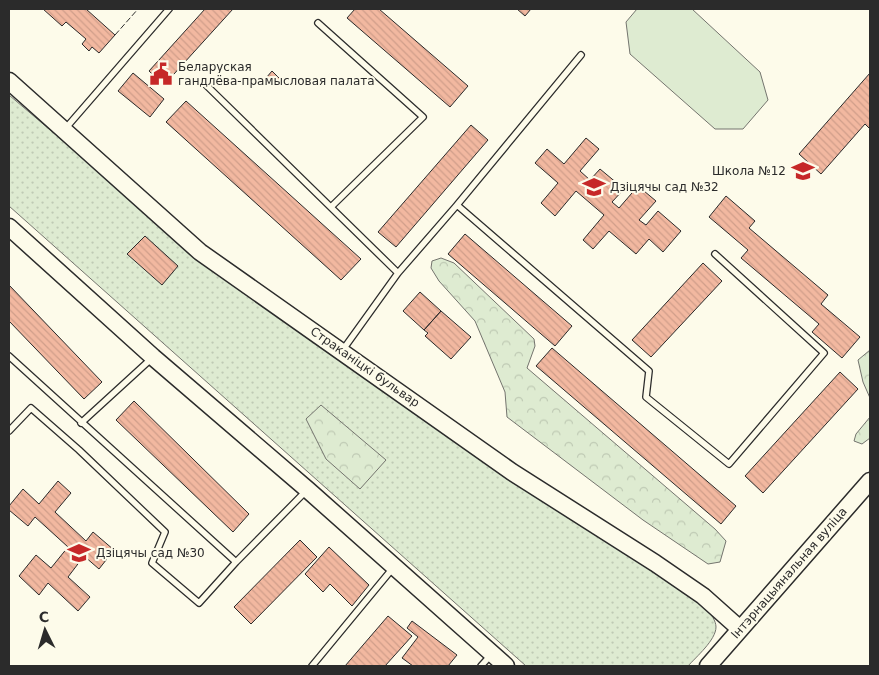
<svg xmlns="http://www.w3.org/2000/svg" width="879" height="675" font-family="'DejaVu Sans',sans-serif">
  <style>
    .grass { fill: url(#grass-dots); stroke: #74746e }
    .forest { fill: url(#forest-crowns); stroke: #74746e }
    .pitch { fill: #deebd1; stroke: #74746e }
    .building { fill: url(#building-back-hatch); stroke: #2b2b2b }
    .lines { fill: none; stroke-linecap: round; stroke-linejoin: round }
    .lane-casing { stroke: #2b2b2b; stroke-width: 8 }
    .secondary-casing { stroke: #2b2b2b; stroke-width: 19 }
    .lane { stroke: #fdfbea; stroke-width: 5.5 }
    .secondary { stroke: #fdfbea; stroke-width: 16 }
    .fence { stroke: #2b2b2b; stroke-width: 1; stroke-dasharray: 6 2.5; stroke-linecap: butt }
    .labels { text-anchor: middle; stroke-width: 4; stroke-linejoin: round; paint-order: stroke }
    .poi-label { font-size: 12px; fill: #2b2b2b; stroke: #fdfbea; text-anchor: start }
    .street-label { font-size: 12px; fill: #2b2b2b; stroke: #fdfbea }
  </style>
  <defs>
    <pattern id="grass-dots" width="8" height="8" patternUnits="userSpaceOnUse" patternTransform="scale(1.25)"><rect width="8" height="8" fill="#deebd1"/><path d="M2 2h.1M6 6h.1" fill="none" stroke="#bfcab4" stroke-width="1.8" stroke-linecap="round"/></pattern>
    <pattern id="forest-crowns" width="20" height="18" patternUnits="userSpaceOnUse" patternTransform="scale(1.25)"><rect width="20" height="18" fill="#deebd1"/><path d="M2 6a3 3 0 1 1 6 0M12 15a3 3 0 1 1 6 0" fill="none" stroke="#bfcab4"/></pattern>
    <pattern id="building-back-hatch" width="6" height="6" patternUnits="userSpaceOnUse" patternTransform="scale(1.25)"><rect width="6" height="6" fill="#f2b8a0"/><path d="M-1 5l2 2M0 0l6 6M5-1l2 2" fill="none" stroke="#d09e8a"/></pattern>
  </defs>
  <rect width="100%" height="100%" fill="#fdfbea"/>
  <path class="grass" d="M9 95 229 282 707 609C711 614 716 621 716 627 716 640 696 657 688 666H526L9 206Z"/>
  <path class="forest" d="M441 258 454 263 534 339 535 346 527 368 715 529 726 541 720 562 708 564 643 520 507 417 505 392 475 321 439 281 431 268 432 261Z
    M870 350V398L863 382 858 360Z
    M321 405 386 460 360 489 326 459 306 419Z
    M870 417V438L862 444 854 441 856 434Z"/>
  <path class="pitch" d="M637 9H692L760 72 768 100 743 129H715L630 54 626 22Z"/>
  <path class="building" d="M43 9H86L115 35 99 53 92 47 89 51 82 44 86 39 66 22 62 26Z
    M205 9H233L164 85 149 71Z
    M355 9H379L468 86 450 107 347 18Z
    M517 9H531L525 16Z
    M272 71 280 79 274 85 266 78Z
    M133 73 164 99 150 117 118 91Z
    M870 73V129L865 124 821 174 799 154Z
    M186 101 361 259 341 280 166 122Z
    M471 125 488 140 396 247 378 232Z
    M586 138 599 149 580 171 590 180 600 169 624 189 612 202 619 208 638 186 656 201 639 220 646 225 658 211 681 231 663 252 649 239 636 254 609 231 593 249 583 240 604 215 576 191 555 216 541 203 558 183 535 163 547 149 564 164Z
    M726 196 755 221 749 228 828 295 821 304 860 337 842 358 812 332 819 324 741 258 748 250 709 217Z
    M465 234 572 326 555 346 448 254Z
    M145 236 178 266 162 285 127 254Z
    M703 263 722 281 651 357 632 340Z
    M9 285 102 382 84 399 9 321Z
    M420 292 441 311 424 330 403 311Z
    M441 311 471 337 451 359 425 336 428 333 424 330Z
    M552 348 736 506 721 524 536 366Z
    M840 372 858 389 763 493 745 476Z
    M134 401 249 514 233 532 116 420Z
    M58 481 71 493 55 512 86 541 93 532 114 550 99 569 84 556 68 577 90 597 78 611 48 583 39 595 19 576 36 555 51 568 68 547 35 517 28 526 9 510V506L23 489 39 504Z
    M300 540 317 557 251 624 234 607Z
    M329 547 369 585 352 606 330 584 323 592 305 574Z
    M388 616 412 636 385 666H345Z
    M412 621 457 655 448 666H413L402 658 418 637 407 628Z"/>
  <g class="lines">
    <defs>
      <path id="lane" d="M318 23 423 117 331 207
        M205 84 398 273
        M65 129 169 9
        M457 205 581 55
        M342 351 398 273 457 205 649 371 646 397 729 464 824 353 715 254
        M9 356 236 562 307 490
        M81 423 151 359
        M9 431 31 408 79 450 165 532 152 563 199 603 236 562
        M312 666 393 568
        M481 666 491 655"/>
      <path id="secondary" d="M9 81 200 252 512 472 655 563 703 596 740 629
        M9 227 153 357 308 490 506 666
        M708 666 870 481"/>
    </defs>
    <use href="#lane" class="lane-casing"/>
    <use href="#secondary" class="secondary-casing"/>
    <use href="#lane" class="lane"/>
    <use href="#secondary" class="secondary"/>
    <path class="fence" d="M115 35 138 9"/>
  </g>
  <defs>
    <symbol id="civic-bare" viewBox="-9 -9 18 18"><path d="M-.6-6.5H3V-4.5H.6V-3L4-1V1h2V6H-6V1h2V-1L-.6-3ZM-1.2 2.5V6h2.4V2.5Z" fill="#c62828" stroke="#fdfbea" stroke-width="2.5" paint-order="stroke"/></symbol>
    <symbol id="school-bare" viewBox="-9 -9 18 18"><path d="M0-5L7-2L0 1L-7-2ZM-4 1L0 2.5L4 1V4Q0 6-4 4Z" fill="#c62828" stroke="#fdfbea" stroke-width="2.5" paint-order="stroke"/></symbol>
  </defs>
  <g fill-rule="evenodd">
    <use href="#civic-bare" x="145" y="58" width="32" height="32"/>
    <use href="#school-bare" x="787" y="155" width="32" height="32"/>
    <use href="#school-bare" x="578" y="171" width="32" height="32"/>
    <use href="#school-bare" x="63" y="537" width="32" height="32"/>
  </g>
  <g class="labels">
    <g class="poi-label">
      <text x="178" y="71">Беларуская<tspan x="178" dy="14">гандлёва-прамысловая палата</tspan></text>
      <text x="786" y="175" text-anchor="end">Школа №12</text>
      <text x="610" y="191">Дзіцячы сад №32</text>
      <text x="96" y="557">Дзіцячы сад №30</text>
    </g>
    <g class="street-label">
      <text transform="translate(365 367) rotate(35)" y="4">Страканіцкі бульвар</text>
      <text transform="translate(789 573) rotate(-49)" y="4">Інтэрнацыянальная вуліца</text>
    </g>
  </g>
  <rect width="879" height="675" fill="none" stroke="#2b2b2b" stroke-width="20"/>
  <g transform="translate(45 630) rotate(355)" stroke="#fdfbea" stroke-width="4" paint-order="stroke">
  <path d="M0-4L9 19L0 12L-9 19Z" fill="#2b2b2b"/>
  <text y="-8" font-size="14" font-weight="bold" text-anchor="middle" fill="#2b2b2b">С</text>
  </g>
</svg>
